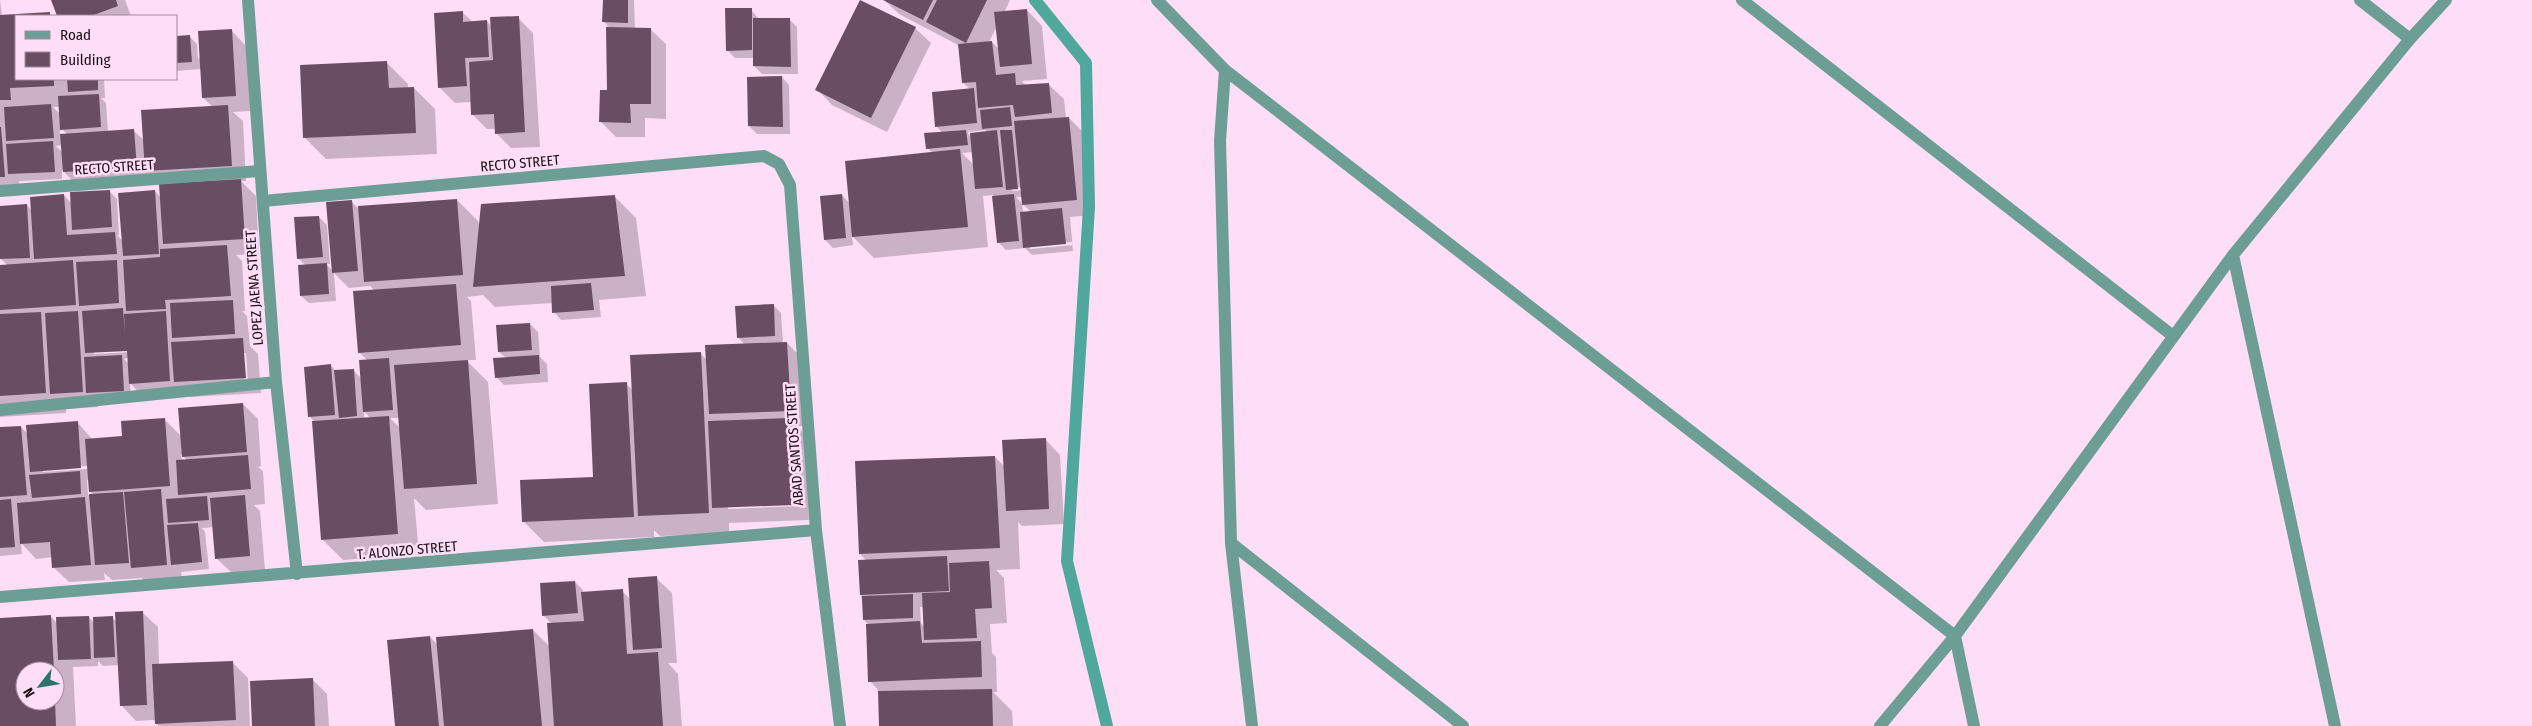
<svg xmlns="http://www.w3.org/2000/svg" width="2532" height="726" font-family="'Fira Sans Condensed',sans-serif">
  <style>
    .shadow { fill: #0003; fill-rule: evenodd }
    .lines { fill: none; stroke-linecap: round; stroke-linejoin: round }
    .stream { stroke: #4fa79e; stroke-width: 12 }
    .building { fill: #694e63 }
    .minor { stroke: #6d9e96; stroke-width: 12 }
    .labels { text-anchor: middle; stroke-width: 5; stroke-linejoin: round; paint-order: stroke }
    .street-label { font-size: 14px; fill: #190e16; stroke: #fedef7 }
  </style>
  <rect width="100%" height="100%" fill="#fedef7"/>
  <path class="shadow" d="M0 0 2 16 49 13 52 16H16V79H104L105 98H101L106 103 108 132 134 131 145 141 213 107 203 98 201 69 176 71V37L189 36 197 44 198 59 231 30 246 46 251 111 233 112 243 121 246 181H241L256 196 259 254 236 255 242 261 245 311H242L247 316 250 346 258 354 261 393 190 397 184 391 145 399 130 383 131 398 97 400 98 407 66 409V413L0 417V261V267L8 266 0 258V207L27 205 32 211 64 195 72 204 109 191 117 199 119 235H117L123 241 155 191 161 198 160 184 79 187 62 170V179L19 181V192H0ZM53 107H60L61 115ZM60 127 67 134 60 135ZM62 145 63 153 56 146ZM132 349V352L94 354V351ZM243 353H246L248 384H245ZM128 358 129 364 124 359Z
    M53 0H125L131 16H59Z
    M604 0H634L635 29H650L666 44V119L645 118V137H616L601 122 608 91 611 29 604 22Z
    M884 0H1010L1004 13 1027 10 1042 26 1047 79 1022 81 1026 86 1048 84 1064 99 1066 118H1069L1084 133 1092 215 1070 217 1073 251 1032 255 1025 248 1006 250 998 242 993 195 983 196 988 247 874 258 852 236 853 245 833 248 825 240 842 195 850 204 933 153 927 148 943 133 936 126 970 89 963 83 960 46 899 14ZM997 26 999 49 992 42H989ZM985 130 988 133 971 137 967 132ZM973 152 974 165 962 153ZM1024 187V190L1012 191V188ZM1016 197H1022L1023 205ZM1022 203 1031 212 1023 213ZM1072 242 1073 245 1030 249V246Z
    M751 10 759 19H789L797 27 798 74H762L754 66V58H735L727 50Z
    M462 12 473 22 487 21 492 27 518 18 533 33 540 147 511 148 496 133V129H487L472 114V102L455 103 440 88Z
    M915 28 931 43 887 132 832 105 817 89Z
    M387 63 408 84V88H414L435 109 437 154 326 159 305 138Z
    M782 77 789 85 790 134H757L749 126Z
    M615 197 636 218 646 296 599 300 601 317 561 320 554 312 553 303 495 307 483 295 467 297 471 301 476 360H466L488 382 498 504 426 510 414 498 419 554 343 560 322 539 315 422 309 416 330 365 336 371 353 370 361 378 368 361 359 352 375 291 370 286 349 288 334 273 336 301 309 303 301 296 306 266 298 258 319 217 327 225 330 264H326L333 271 352 202 360 210 457 200 478 221 480 227ZM364 411 370 418 364 419ZM390 418H399L400 428Z
    M773 305 781 313 783 343H787L802 358 805 426H797L805 434 809 520 729 523V534L660 536 654 530V537L544 542 523 521 595 478 626 384 633 390 700 353 707 360 745 345 738 337ZM801 504V506L728 509V506Z
    M530 324 538 332 540 357 547 364 548 382 504 385 496 377 506 358 499 352Z
    M243 404 258 419 261 466 258 467 263 471 265 504 254 505 260 511 265 570 232 573 216 558 214 527 202 528 205 532 209 569 181 572 182 580 148 583 142 578 112 580 104 573 105 580 69 582 53 567V557L36 559 21 543 22 554 0 556V429L21 427 28 434 77 422 93 440 123 437 164 419 182 437ZM181 454 188 461H182ZM87 466V469L43 472V469ZM90 479V491L94 495H88L87 480Z
    M1045 439 1060 455 1064 524 1022 526 1018 522 1020 569 996 570 1004 578 1007 623 990 624 992 653 996 657 997 692H993L1012 711 1013 726H881L879 691 870 681 869 625 864 620 861 594 867 561 860 554 995 457 1004 466ZM920 607H924L925 628 921 623Z
    M656 578 672 593 677 663H668L678 674 682 726H396L430 637 438 645 533 630 550 647 552 624 543 615 575 582 583 590V593L622 591 630 599Z
    M142 612 158 627 159 665 233 663 248 678 250 726H158L156 720 136 721 121 705 119 665 103 666 98 661V666L73 667 76 726H0V619L51 617 57 623 89 617 94 623 112 618 117 622ZM25 671H55V701H25Z
    M312 679 327 694 329 726H253Z"/>
  <g class="lines">
    <path class="stream" d="M1035 0 1086 63 1089 207 1067 561 1107 726"/>
  </g>
  <path class="building" d="M51 0H116L118 6 91 16H57Z
    M603 0H628V23L602 22Z
    M860 0 916 27 871 118 815 90Z
    M883 0H933L923 20Z
    M937 0H987L966 43 926 22Z
    M725 8H752V50L726 51Z
    M1027 9 1032 64 1000 67 994 12Z
    M463 11V22L487 20 489 57 465 58 467 86 438 88 434 13Z
    M50 12V16H16V79H54V86L10 88 11 100H0V15Z
    M519 16 525 132 495 134 494 114 471 115 469 62 493 60 490 17Z
    M753 18H790L791 67 753 66Z
    M606 27 651 28V104H630L631 123 599 122 600 90H607Z
    M232 29 236 96 202 98 198 31Z
    M190 35 192 62 176 63V36Z
    M992 41 996 75 1015 73 1016 85 1049 83 1052 113 1015 117 1013 105 978 108 976 82 962 83 958 44Z
    M387 61 389 88 414 87 416 133 303 138 300 65Z
    M782 76 783 127 748 126 747 77Z
    M67 79H98V90L68 92Z
    M974 88 977 123 935 127 932 92Z
    M99 94 101 127 60 130 58 96Z
    M51 104 54 138 6 141 4 107Z
    M228 105 232 166 145 171 141 110Z
    M1010 107 1012 126 982 129 980 110Z
    M1069 117 1077 200 1022 205 1014 121Z
    M0 127H1L5 177H0Z
    M134 129 137 168 63 172 60 134Z
    M966 130 968 145 926 149 924 133Z
    M997 130 1003 187 975 189 970 133Z
    M1000 130H1012L1018 189 1006 190Z
    M53 141 55 172 8 174 6 144Z
    M960 149 968 227 852 237 845 161Z
    M241 179 245 239 163 244 159 184Z
    M110 190 112 227 72 230 70 192Z
    M155 190 159 254 123 256 118 193Z
    M64 194 67 235 115 232 117 254 34 259 30 197Z
    M842 194 846 238 824 240 820 196Z
    M1014 194 1019 241 997 243 992 196Z
    M615 195 625 276 473 287 481 204Z
    M457 199 463 275 364 282 358 206Z
    M352 200 358 271 332 273 326 202Z
    M27 204 30 258 0 259V206Z
    M1062 208 1066 244 1023 248 1020 212Z
    M319 216 323 257 297 259 294 217Z
    M227 245 231 296 165 300 166 309 126 311 123 260 160 257V249Z
    M73 260 76 305 0 310V265Z
    M117 260 119 303 79 306 76 262Z
    M327 263 329 294 300 296 298 265Z
    M591 283 594 310 552 313 551 286Z
    M456 284 461 345 358 353 353 291Z
    M233 300 235 334 172 338 170 303Z
    M774 304 775 336 737 338 735 306Z
    M123 308 125 334 124 314 166 311 170 381 129 384 127 351 85 353 82 311Z
    M78 311 83 392 50 394 45 313Z
    M41 312 46 393 0 396V314Z
    M530 323 532 350 498 352 496 325Z
    M243 338 246 378 174 382 171 342Z
    M787 342 791 411 709 414 705 345Z
    M701 352 709 513 638 516 630 355Z
    M122 355 124 391 86 393 84 357Z
    M539 355 540 374 495 378 493 358Z
    M389 358 393 410 363 412 359 360Z
    M468 360 477 484 404 489 394 365Z
    M331 364 335 415 308 417 304 367Z
    M354 369 357 416 339 418 334 370Z
    M627 382 634 517 522 522 520 480 593 477 589 384Z
    M243 403 247 452 182 457 178 408Z
    M389 416 398 534 321 540 312 421Z
    M165 418 170 486 89 492 85 439 122 436 121 421Z
    M790 418 794 505 712 508 708 421Z
    M78 421 81 468 30 472 26 425Z
    M21 426 27 495 0 497V427Z
    M1046 438 1049 509 1006 511 1002 440Z
    M248 455 251 489 178 495 176 460Z
    M995 456 1000 548 859 554 855 461Z
    M80 471 81 494 32 498 29 475Z
    M161 489 167 565 131 568 124 492Z
    M123 492 129 563 95 565 89 494Z
    M245 495 250 556 215 559 210 498Z
    M207 496 209 520 168 523 166 499Z
    M85 497 91 565 52 568 50 542 20 544 17 503Z
    M11 499 15 547 0 548V500Z
    M198 523 202 562 171 565 167 525Z
    M947 556 949 591 860 595 858 560Z
    M989 561 992 608 975 609 977 638 924 640 922 593 950 592 949 563Z
    M657 576 662 648 633 650 628 578Z
    M575 581 578 613 542 616 540 583Z
    M623 589 627 654 658 652 663 726H554L547 623 584 621 581 592Z
    M913 594V618L863 620 862 596Z
    M143 611 147 705 120 706 115 612Z
    M51 615 54 671H25V701H55L56 726H0V618Z
    M89 616 91 659 58 660 56 617Z
    M113 616 115 657 94 658 93 617Z
    M920 621 922 643 981 641 982 677 868 682 866 624Z
    M533 629 542 726H444L436 637Z
    M430 636 439 726H395L387 640Z
    M233 661 236 720 155 724 152 664Z
    M313 678 315 726H252L250 681Z
    M992 689 993 726H879L878 691Z"/>
  <g class="lines">
    <path class="minor" d="M248 0 276 382 297 574
      M1157 0 1225 70 1955 636 1974 726
      M1742 0 2173 336
      M2360 0 2410 39
      M1225 70 1220 141 1231 543 1252 726
      M0 191 260 171
      M263 201 764 156 779 164 790 185 816 530 840 726
      M2233 255 2335 726
      M0 410 276 382
      M1231 543 1463 726
      M0 597 816 530
      M1880 726 1955 636 2233 255 2410 39 2446 0"/>
  </g>
  <g class="labels">
    <g class="street-label">
      <text transform="translate(520 163) rotate(-5)" y="5">RECTO STREET</text>
      <text transform="translate(114 167) rotate(-4)" y="5">RECTO STREET</text>
      <text transform="translate(254 288) rotate(-94)" y="5">LOPEZ JAENA STREET</text>
      <text transform="translate(794 445) rotate(-94)" y="5">ABAD SANTOS STREET</text>
      <text transform="translate(407 550) rotate(-5)" y="5">T. ALONZO STREET</text>
    </g>
  </g>
  <rect x="15" y="15" width="162" height="65" fill="#fedef7" stroke="#a28b9d"/>
  <rect x="25" y="31" width="25" height="8" fill="#6d9e96" stroke="#a28b9d"/>
  <text x="60" y="40" font-size="15" fill="#190e16">Road</text>
  <rect x="25" y="52" width="25" height="15" fill="#694e63" stroke="#a28b9d"/>
  <text x="60" y="65" font-size="15" fill="#190e16">Building</text>
  <g transform="translate(40 686) rotate(239)"><circle r="24" fill="#fedef7" stroke="#a28b9d"/>
  <path d="M0-4L9 19L0 12L-9 19Z" fill="#2c736a"/>
  <text y="-8" font-size="14" font-weight="bold" text-anchor="middle" fill="#190e16">N</text>
  </g>
</svg>
